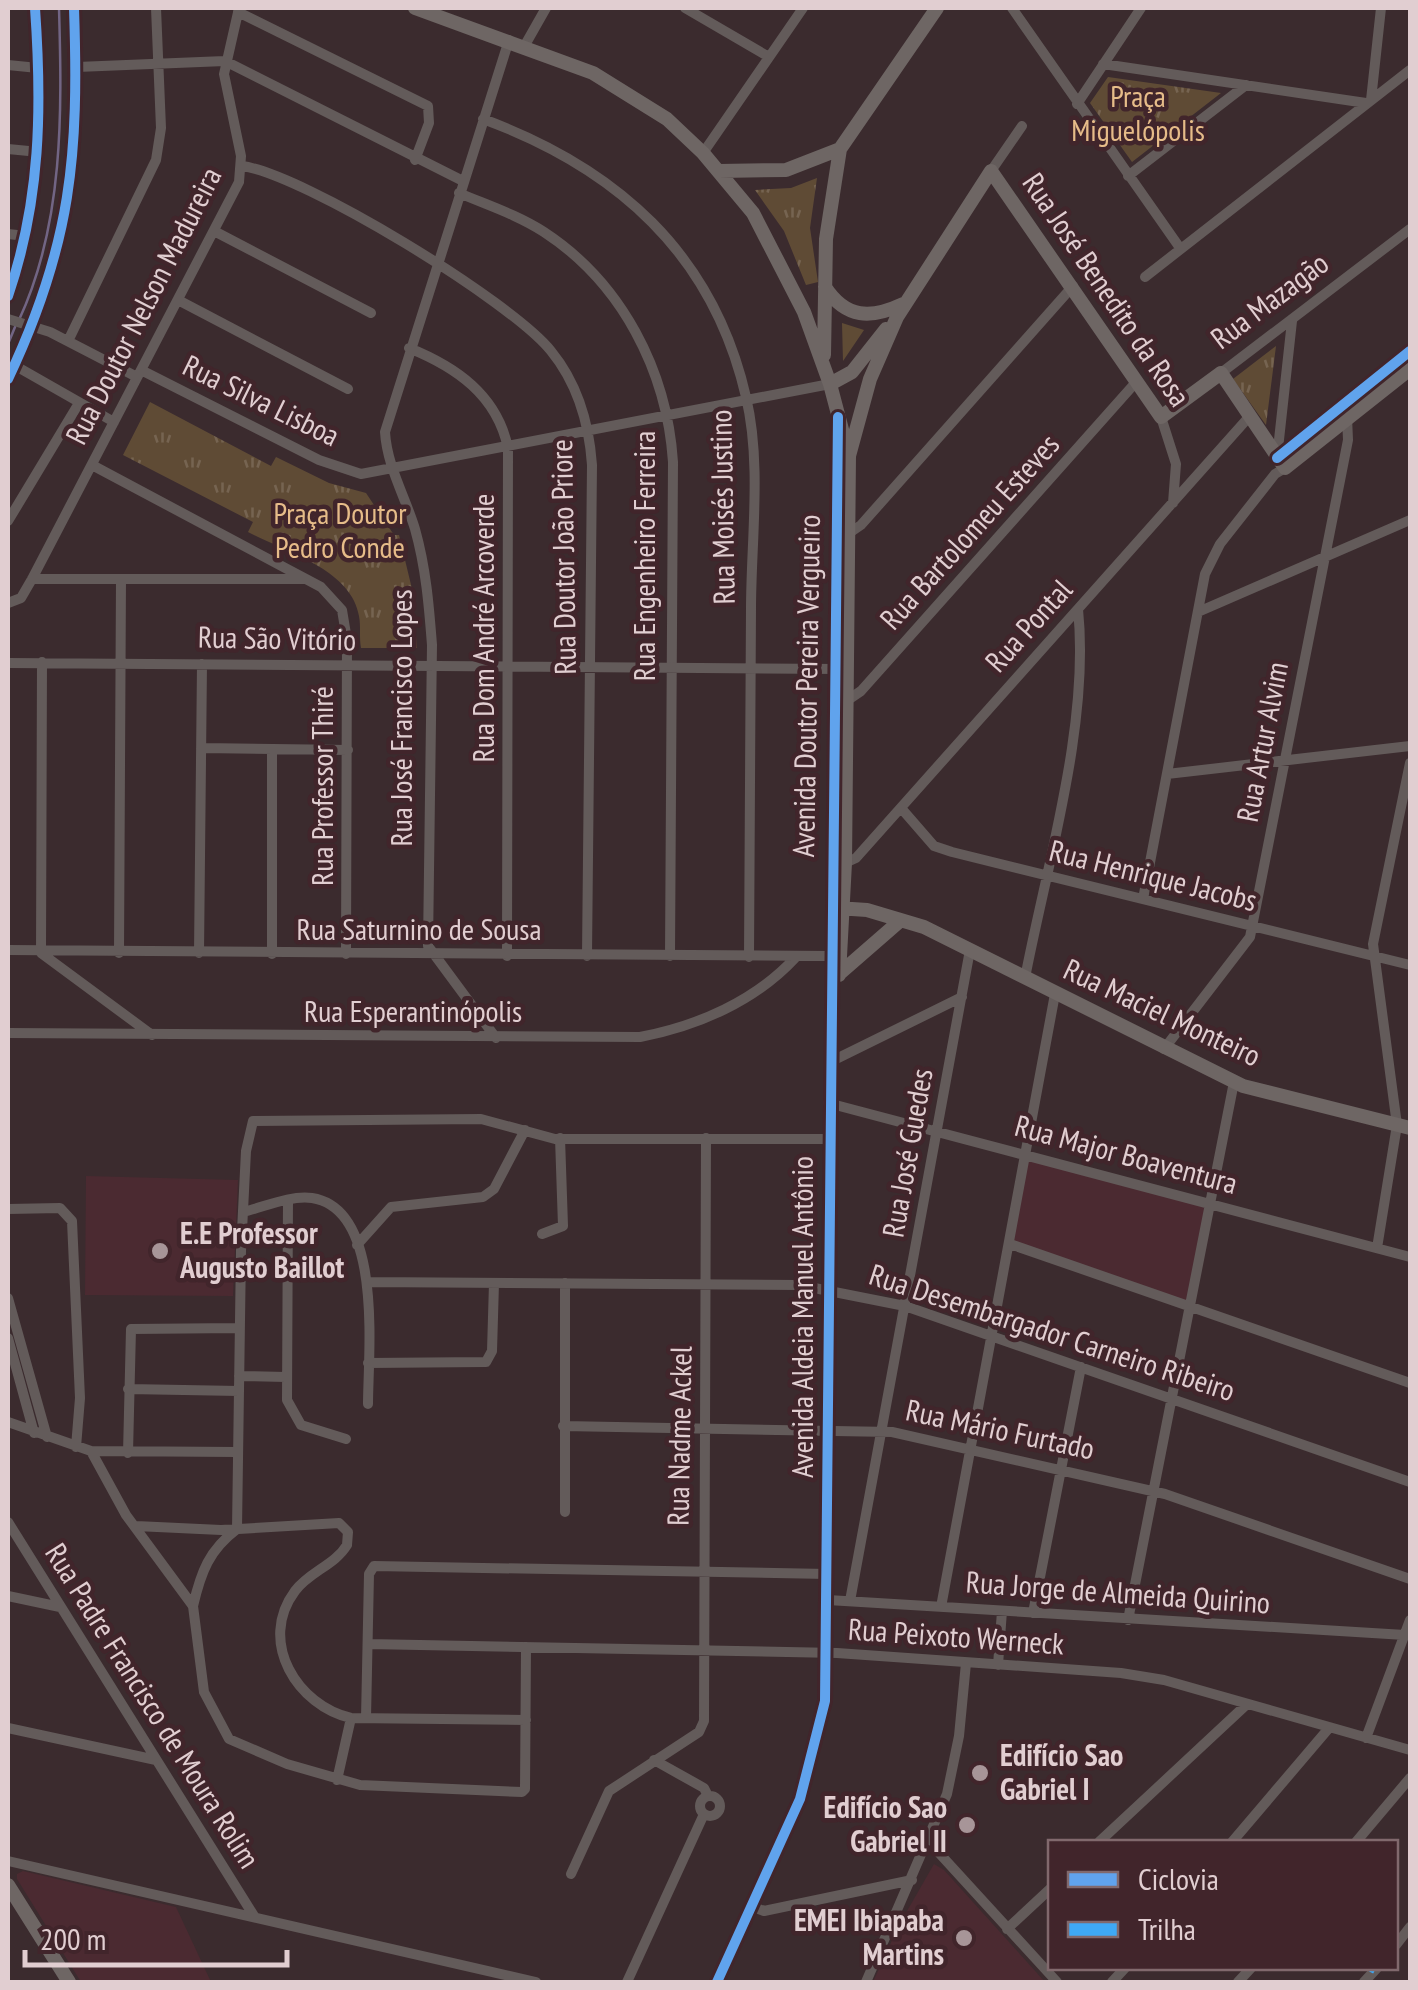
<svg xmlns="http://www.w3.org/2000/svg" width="1418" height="1990" font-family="'PT Sans Narrow',sans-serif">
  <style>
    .built { fill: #4b2a31 }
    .park { fill: url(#park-tufts) }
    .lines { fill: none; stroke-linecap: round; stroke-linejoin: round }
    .stream { stroke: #726584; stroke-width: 2.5 }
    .street { stroke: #635b5a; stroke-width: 10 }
    .secondary { stroke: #6e6664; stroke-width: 14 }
    .quiet { stroke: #3fa9f5; stroke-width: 8; stroke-dasharray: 15 8; stroke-linecap: butt }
    .cycleway-casing { stroke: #41252b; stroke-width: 16 }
    .cycleway { stroke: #60a3ed; stroke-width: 10 }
    .poi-dot { fill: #a79598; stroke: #41252b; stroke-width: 4 }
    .labels { text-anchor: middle; stroke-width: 9; stroke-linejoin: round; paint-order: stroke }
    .park-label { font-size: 30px; fill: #e6bc89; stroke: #41252b }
    .street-label { font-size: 30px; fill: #e1ced1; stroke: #41252b }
    .poi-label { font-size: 30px; font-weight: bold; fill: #e1ced1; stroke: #41252b; text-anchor: start }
  </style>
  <defs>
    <pattern id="park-tufts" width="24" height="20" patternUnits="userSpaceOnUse" patternTransform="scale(2.5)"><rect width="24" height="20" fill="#5f4b35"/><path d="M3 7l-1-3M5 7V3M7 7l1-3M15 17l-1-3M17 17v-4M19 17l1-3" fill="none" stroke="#766451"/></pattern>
  </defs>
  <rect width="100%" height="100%" fill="#3b2b2e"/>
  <path class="built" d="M1027 1155 1209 1203 1189 1306 1010 1244Z
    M86 1176 238 1180 233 1296 85 1295Z
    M934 1864 944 1870 1045 1982H873L899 1925Z
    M23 1871 176 1907 211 1982H81L17 1879V1874Z"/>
  <path class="park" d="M1108 77 1221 93 1132 162 1090 103Z
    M817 178 810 228 818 282 806 285 784 231 755 190 791 188Z
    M842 323 864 330 843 361Z
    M1276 346 1266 425 1233 379Z
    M150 402 271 466 276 457 329 483 366 493 394 535H399L412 589 417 648H361C359 637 361 626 359 616 352 570 285 551 248 532L253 522 123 455Z"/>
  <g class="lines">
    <path class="stream" d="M19 320C64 223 62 112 59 8
      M8 344 15 327"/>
    <path class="street" d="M685 8 769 57
      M1012 8 1180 248
      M238 12 428 106 429 123 415 160
      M525 45 546 8
      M1103 64 1366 103
      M8 65 38 68
      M77 67 225 61 463 181
      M1371 100 1381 8
      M1077 104 1141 8
      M483 119C616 168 713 253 746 397 762 464 751 541 751 609 751 725 750 841 749 957
      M8 149 39 152
      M703 153 803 8
      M242 166C303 174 511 301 551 351 578 384 589 422 592 465L587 956
      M991 171 1022 126
      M1128 176 1246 85
      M459 193C487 205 518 215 544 232 622 283 667 371 673 462L670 956
      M214 231 371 313
      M8 234 26 236
      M1145 277 1410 70
      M178 300 348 389
      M8 319 50 332 137 377
      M68 341 156 160 161 128 156 8
      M409 348C456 367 497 395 508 448L507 956
      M14 365 114 422
      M141 370 319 460 361 474 830 384
      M1221 373 1410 229
      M1161 417 1176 464 1173 503
      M1277 458 1292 321
      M92 465 321 587 342 610 347 640 346 954
      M8 521 79 403
      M845 536 861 525 1073 286
      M32 579H305
      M8 603 21 598 32 579 239 182 241 156 224 74 239 8
      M1198 612 1410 520
      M42 662 41 953 152 1035
      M8 663 841 669
      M842 704 861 691 1137 381
      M201 748 348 750
      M272 749V954
      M1167 774 1410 746
      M901 808 934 846 952 852 1410 965
      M845 863 856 858 1248 418
      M1143 899 1205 574 1220 544 1275 474 1285 468
      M8 950 830 956
      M119 953 121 579
      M199 953 202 664
      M1025 978C1047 864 1090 724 1078 609
      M8 1033 640 1037C698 1026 755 1001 795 958
      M496 1038 428 946 432 645C429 606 426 568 415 529 405 496 387 466 385 432L509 40
      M1164 1049 1250 937 1348 440 1347 417
      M830 1062 962 997
      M828 1103 1410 1257
      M288 1200 287 1400 301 1425 346 1439
      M8 1209 60 1208 72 1221 80 1398 76 1447
      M243 1212C264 1207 290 1195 312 1198 384 1209 368 1354 368 1404
      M542 1234 563 1226 560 1138
      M1010 1244 1410 1383
      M357 1245 391 1207 483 1197 494 1189 525 1130
      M1377 1248 1397 1125 1373 944 1410 763
      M368 1282 799 1285 905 1306 1410 1482
      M8 1298 47 1437
      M8 1338 34 1433
      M368 1363 486 1362 492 1351 494 1283
      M239 1376 286 1377
      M128 1389 239 1391
      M8 1422 91 1451 237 1452
      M563 1426 892 1432 1165 1494 1410 1579
      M91 1451 126 1515 193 1606 204 1692 229 1739 287 1764 360 1785 522 1792 525 1789 526 1647
      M128 1453 131 1329 239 1328
      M565 1512V1283
      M8 1522 254 1916
      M136 1526 221 1530 339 1523 348 1532 347 1545C335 1565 309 1572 295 1591 257 1642 298 1706 351 1718L526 1720
      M8 1596 60 1607
      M828 1600 1405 1635
      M850 1601 970 950
      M193 1606C201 1572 209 1550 237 1529L241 1251 246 1151 253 1121 481 1119 555 1139H828
      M941 1607 1055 994
      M1033 1613 1081 1367
      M1128 1620 1234 1082
      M368 1644 837 1653 1121 1673 1164 1680 1410 1750
      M998 1665 1002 1611
      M366 1718 369 1574 374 1566 828 1574
      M8 1728 156 1760
      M1366 1738 1410 1620
      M654 1760 704 1788 708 1796
      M337 1780 351 1718
      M700 1806a10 10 0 1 1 20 0a10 10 0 1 1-20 0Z
      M929 1842 1057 1982
      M1099 1842 1246 1705
      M1232 1842 1329 1728
      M1356 1842 1410 1778
      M8 1861 536 1982
      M571 1874 609 1791 699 1732 704 1721 706 1138
      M751 1906 764 1911 912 1880
      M1007 1929 1050 1889
      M1396 1945 1410 1927
      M627 1982 704 1814
      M866 1982 947 1794 959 1736 966 1663
      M1112 1982 1125 1968
      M1238 1982 1251 1968
      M1364 1982 1377 1968"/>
    <path class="secondary" d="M415 8 593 73 667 119 703 153 753 213 804 312 830 384 849 456 845 863 839 975
      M719 171 786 170 840 149
      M825 287C846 319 871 319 903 304
      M8 296C41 200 42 107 35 8
      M824 355 826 239 840 149 937 8
      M8 379C72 244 79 154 74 8
      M830 384 852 372 886 329
      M849 456 870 379 897 317 991 171 1161 417 1221 373 1285 468 1410 369
      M1277 458 1410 351
      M837 908 867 910 924 927 1243 1086 1410 1128
      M839 974 901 920
      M8 1885 69 1982
      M717 1982 800 1799 825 1701 838 417"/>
    <path class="quiet" d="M1371 1968 1375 1970"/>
    <defs>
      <path id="cycleway" d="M8 296C41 200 42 107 35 8
        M8 379C72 244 79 154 74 8
        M1277 458 1410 351
        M717 1982 800 1799 825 1701 838 417"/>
    </defs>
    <use href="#cycleway" class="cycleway-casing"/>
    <use href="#cycleway" class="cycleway"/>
  </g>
  <g class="poi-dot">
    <circle cx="160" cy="1251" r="10"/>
    <circle cx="980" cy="1773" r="10"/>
    <circle cx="967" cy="1825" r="10"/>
    <circle cx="964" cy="1938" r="10"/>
  </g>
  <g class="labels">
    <g class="park-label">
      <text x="1138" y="107">Praça<tspan x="1138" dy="34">Miguelópolis</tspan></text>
      <text x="340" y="524">Praça Doutor<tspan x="340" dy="34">Pedro Conde</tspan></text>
    </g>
    <g class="street-label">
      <text transform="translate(1106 290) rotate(56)" y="10">Rua José Benedito da Rosa</text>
      <text transform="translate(1270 301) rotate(-37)" y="10">Rua Mazagão</text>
      <text transform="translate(144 306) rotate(-63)" y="10">Rua Doutor Nelson Madureira</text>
      <text transform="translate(261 401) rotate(26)" y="10">Rua Silva Lisboa</text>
      <text transform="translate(723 507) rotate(-91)" y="10">Rua Moisés Justino</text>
      <text transform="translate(970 532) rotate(-48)" y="10">Rua Bartolomeu Esteves</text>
      <text transform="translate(645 556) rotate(-90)" y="10">Rua Engenheiro Ferreira</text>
      <text transform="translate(564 557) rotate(-91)" y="10">Rua Doutor João Priore</text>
      <text transform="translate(1029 626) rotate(-48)" y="10">Rua Pontal</text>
      <text transform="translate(484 628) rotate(-90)" y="10">Rua Dom André Arcoverde</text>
      <text transform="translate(277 639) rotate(1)" y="10">Rua São Vitório</text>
      <text transform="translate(807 686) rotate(-89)" y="10">Avenida Doutor Pereira Vergueiro</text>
      <text transform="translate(402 718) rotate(-90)" y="10">Rua José Francisco Lopes</text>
      <text transform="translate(1263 742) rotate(-79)" y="10">Rua Artur Alvim</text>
      <text transform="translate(323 786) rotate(-90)" y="10">Rua Professor Thiré</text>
      <text transform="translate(1153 876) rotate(14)" y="10">Rua Henrique Jacobs</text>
      <text x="419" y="940">Rua Saturnino de Sousa</text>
      <text x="413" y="1022">Rua Esperantinópolis</text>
      <text transform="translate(1162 1013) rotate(25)" y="10">Rua Maciel Monteiro</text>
      <text transform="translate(908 1153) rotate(-80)" y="10">Rua José Guedes</text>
      <text transform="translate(1126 1155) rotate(15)" y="10">Rua Major Boaventura</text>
      <text transform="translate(803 1317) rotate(-90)" y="10">Avenida Aldeia Manuel Antônio</text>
      <text transform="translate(1052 1333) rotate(18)" y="10">Rua Desembargador Carneiro Ribeiro</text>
      <text transform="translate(1000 1430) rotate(12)" y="10">Rua Mário Furtado</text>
      <text transform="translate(680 1436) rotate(-89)" y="10">Rua Nadme Ackel</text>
      <text transform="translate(1118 1593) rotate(4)" y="10">Rua Jorge de Almeida Quirino</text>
      <text transform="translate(956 1637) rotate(4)" y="10">Rua Peixoto Werneck</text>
      <text transform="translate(152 1706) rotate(58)" y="10">Rua Padre Francisco de Moura Rolim</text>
    </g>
    <g class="poi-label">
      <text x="180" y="1244">E.E Professor<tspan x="180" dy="34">Augusto Baillot</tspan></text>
      <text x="1000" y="1766">Edifício Sao<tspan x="1000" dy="34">Gabriel I</tspan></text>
      <text x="947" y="1818" text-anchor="end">Edifício Sao<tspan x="947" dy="34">Gabriel II</tspan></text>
      <text x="944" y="1931" text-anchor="end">EMEI Ibiapaba<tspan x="944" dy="34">Martins</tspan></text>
    </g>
  </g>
  <rect width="1418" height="1990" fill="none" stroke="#e1ced1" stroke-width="20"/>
  <rect x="1048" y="1840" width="350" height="130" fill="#41252b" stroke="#81696d" stroke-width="2.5"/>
  <rect x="1068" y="1872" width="50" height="15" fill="#60a3ed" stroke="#81696d" stroke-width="2.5"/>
  <text x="1138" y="1890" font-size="30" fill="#e1ced1">Ciclovia</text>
  <rect x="1068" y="1922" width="50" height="15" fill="#3fa9f5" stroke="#81696d" stroke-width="2.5"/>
  <text x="1138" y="1940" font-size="30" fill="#e1ced1">Trilha</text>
  <path d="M25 1950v15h262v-15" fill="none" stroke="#e1ced1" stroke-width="5"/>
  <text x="40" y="1950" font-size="30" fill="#e1ced1" stroke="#41252b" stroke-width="8" paint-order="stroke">200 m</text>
</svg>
